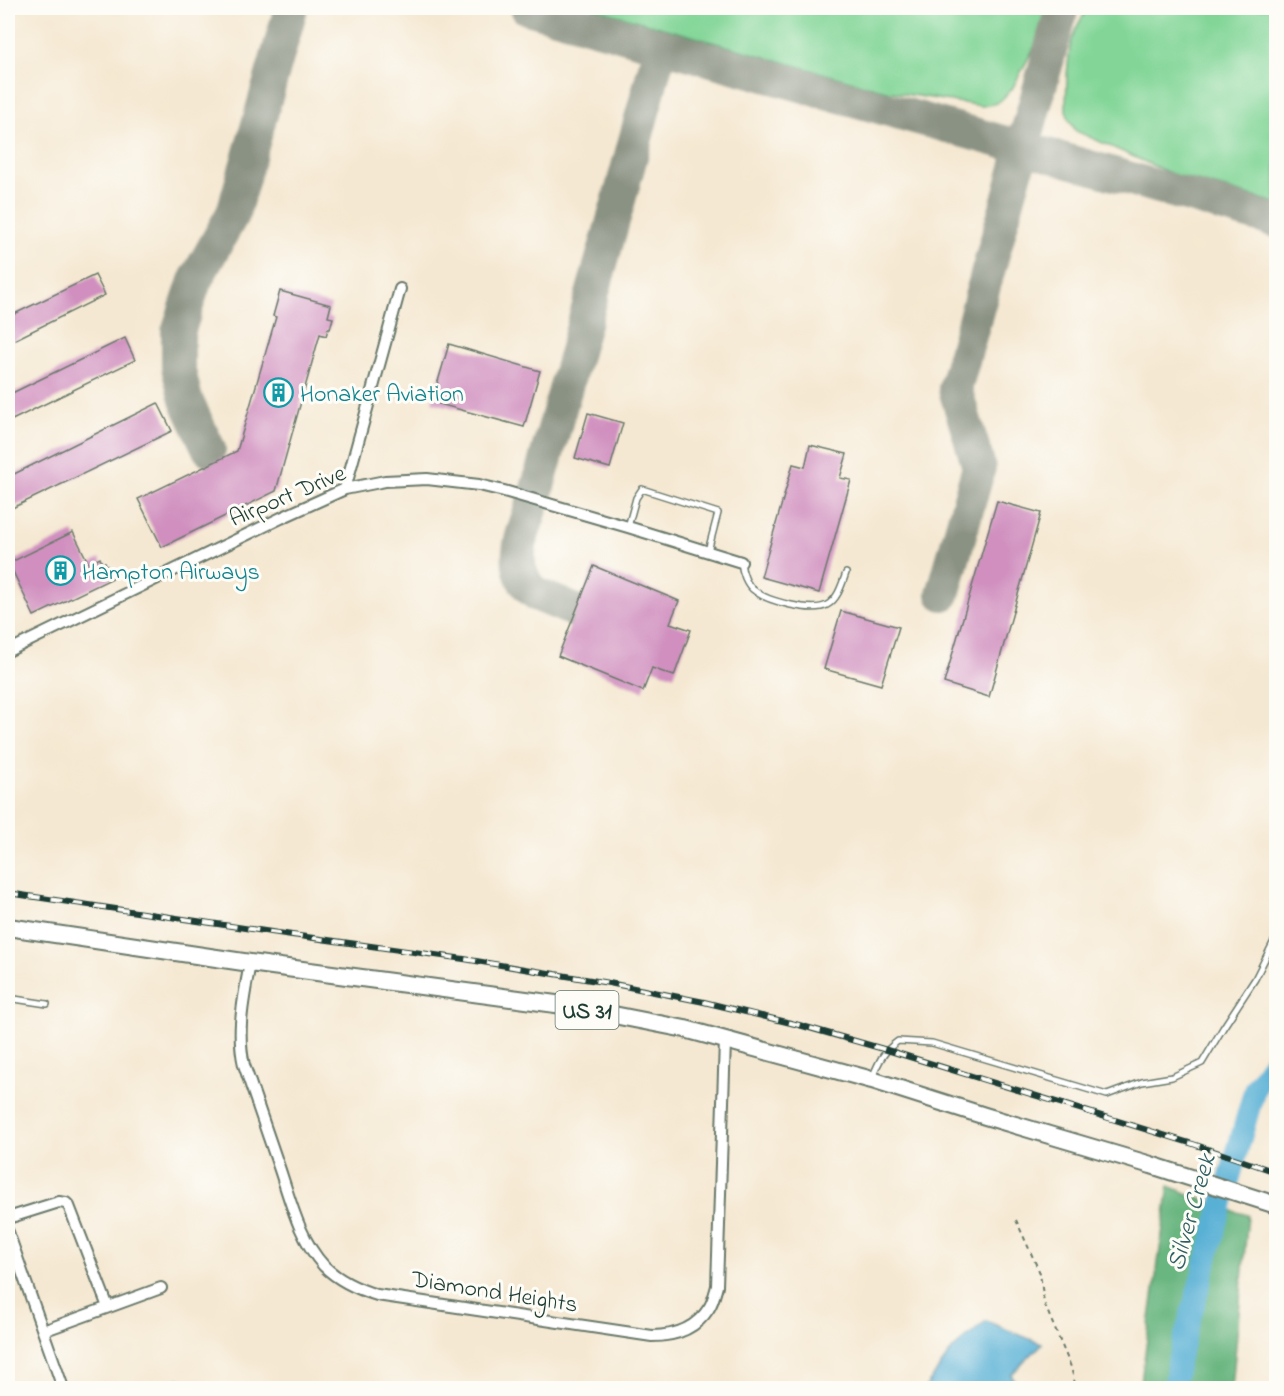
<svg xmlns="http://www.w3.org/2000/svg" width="1284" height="1396" font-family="'Indie Flower',sans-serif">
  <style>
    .green { fill: #82d597; stroke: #508966; stroke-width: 1.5 }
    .forest { fill: #69b680; stroke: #447a5a; stroke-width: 1.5 }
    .water { fill: #58b0d5; stroke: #3c7684; stroke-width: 1.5 }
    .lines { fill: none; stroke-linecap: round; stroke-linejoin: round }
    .river { stroke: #58b0d5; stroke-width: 22 }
    .taxiway { stroke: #8a9283; stroke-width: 34 }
    .building { fill: #d08fbf }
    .service-casing { stroke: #6a796b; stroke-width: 8 }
    .minor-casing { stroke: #6a796b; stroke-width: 14 }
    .primary-casing { stroke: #6a796b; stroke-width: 20 }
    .path { stroke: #6a796b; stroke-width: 2; stroke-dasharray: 4.5 4.5; stroke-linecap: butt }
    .service { stroke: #fff; stroke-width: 5 }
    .minor { stroke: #fff; stroke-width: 10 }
    .primary { stroke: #fff; stroke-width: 16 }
    .rail-casing { stroke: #1f3d34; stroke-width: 6 }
    .rail { stroke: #fdfcf7; stroke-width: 4; stroke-dasharray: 11; stroke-linecap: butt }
    .labels { text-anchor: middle; stroke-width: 6; stroke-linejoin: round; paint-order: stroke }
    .shield { fill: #fdfcf7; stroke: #62766e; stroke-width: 1.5 }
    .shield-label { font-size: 22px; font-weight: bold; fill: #1f3d34 }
    .culture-label { font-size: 24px; fill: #0d838f; stroke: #fdfcf7; text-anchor: start }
    .street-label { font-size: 24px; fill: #1f3d34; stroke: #fdfcf7 }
    .water-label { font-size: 26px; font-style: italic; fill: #306064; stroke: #fdfcf7 }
  </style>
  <rect width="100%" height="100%" fill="#fdfcf7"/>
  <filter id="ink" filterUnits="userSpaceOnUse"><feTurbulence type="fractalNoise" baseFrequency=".0167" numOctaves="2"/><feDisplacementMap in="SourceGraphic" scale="12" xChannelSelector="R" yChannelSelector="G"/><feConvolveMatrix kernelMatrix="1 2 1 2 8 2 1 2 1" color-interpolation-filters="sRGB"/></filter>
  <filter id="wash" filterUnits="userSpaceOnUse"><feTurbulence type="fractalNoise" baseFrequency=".008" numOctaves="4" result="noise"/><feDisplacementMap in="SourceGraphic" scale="24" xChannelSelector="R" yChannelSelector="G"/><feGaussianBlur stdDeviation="1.35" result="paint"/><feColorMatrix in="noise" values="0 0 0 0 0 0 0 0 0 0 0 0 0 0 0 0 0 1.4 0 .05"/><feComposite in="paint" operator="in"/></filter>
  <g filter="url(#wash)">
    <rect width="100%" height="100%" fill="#f5e8d2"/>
    <path class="green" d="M592 8H1044V11L1039 38 1012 89 1000 101 994 104 982 106 886 91Z
      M1089 8H1276V203L1172 174 1076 131 1069 120 1066 110C1066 99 1067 87 1067 76 1069 49 1071 30 1089 8Z"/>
    <path class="forest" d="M1169 1186 1225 1209 1248 1215 1232 1388H1140Z"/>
    <path class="water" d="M986 1321 1042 1344 1011 1375 1019 1388H925L952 1350Z
      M179 1379 192 1386V1388H149Z"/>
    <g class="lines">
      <path class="river" d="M1174 1388 1178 1361 1255 1088 1276 1058"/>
      <path class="taxiway" d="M527 8 1024 148 1276 221
        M209 449 186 400 178 367V332L195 281 233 213 291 8
        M943 594 979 467 955 389 1062 8
        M576 611 538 595C503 571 524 532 534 500L622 189 661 45"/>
    </g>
    <g id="blocks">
      <path class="building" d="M95 275 105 295 8 343V317Z
        M280 291 331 305 328 317 333 318 330 329H328L326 336 320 334 276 491 162 547 138 499 237 451 276 317 273 316Z
        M125 338 135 360 8 422V395Z
        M449 344 540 371 524 427 432 402Z
        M158 403 172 431 8 510V477Z
        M588 413 623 423 610 468 575 458Z
        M810 445 847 454 840 478 851 480 819 593 761 577 793 464 805 467Z
        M997 501 1041 513 989 697 944 683Z
        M73 532 89 564 100 558 102 563 105 562 113 578 34 616 9 563Z
        M594 566 679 601 670 623 691 630 674 676 652 668 643 691 558 656Z
        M841 611 899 627 881 685 824 669Z"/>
    </g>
  </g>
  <g filter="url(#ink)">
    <use href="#blocks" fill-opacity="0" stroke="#6a796b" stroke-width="1.5"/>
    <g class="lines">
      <defs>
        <path id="service" d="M628 527 636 498 642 489 718 513 708 551
          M741 562C742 572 746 585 755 591 767 601 812 613 827 605 838 599 842 584 846 573
          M8 998 47 1004
          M872 1078C879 1061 883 1052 898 1041L932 1043 1107 1095 1142 1082 1172 1077 1202 1063 1223 1028 1255 979 1273 943"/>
        <path id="minor" d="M345 489 400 289
          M8 651 281 518 345 489 385 481 427 479 479 485 504 491 628 527 741 562
          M250 963C244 997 236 1031 244 1065 256 1100 268 1135 280 1170 291 1203 300 1240 324 1266 339 1281 357 1289 377 1295L652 1336C675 1336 696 1329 709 1308 713 1302 715 1293 717 1286L725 1041
          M8 1218 59 1202 66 1203 69 1206 108 1307
          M8 1232 62 1385
          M43 1331 161 1288"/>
        <path id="primary" d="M8 927 250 963 563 1005 685 1029 872 1080 985 1116 1151 1165 1276 1205"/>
      </defs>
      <use href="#service" class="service-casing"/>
      <use href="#minor" class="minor-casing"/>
      <use href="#primary" class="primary-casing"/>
      <path class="path" d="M1016 1220 1040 1273 1044 1303 1071 1367 1076 1388"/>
      <use href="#service" class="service"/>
      <use href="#minor" class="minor"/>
      <use href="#primary" class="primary"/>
      <defs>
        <path id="rail" d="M8 893 285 934 464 959 609 983 704 1002 799 1025 887 1050 1193 1144 1276 1172"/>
      </defs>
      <use href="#rail" class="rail-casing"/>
      <use href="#rail" class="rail"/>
    </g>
  </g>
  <defs>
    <symbol id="building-ring" viewBox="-11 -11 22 22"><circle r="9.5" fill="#fdfcf7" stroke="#0f9aa8" stroke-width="1.5"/><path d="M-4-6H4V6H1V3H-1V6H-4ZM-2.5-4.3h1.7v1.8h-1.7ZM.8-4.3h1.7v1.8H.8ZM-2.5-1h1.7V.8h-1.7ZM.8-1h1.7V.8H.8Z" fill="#0f9aa8"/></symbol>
  </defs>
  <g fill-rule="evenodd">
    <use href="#building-ring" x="262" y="376" width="33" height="33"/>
    <use href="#building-ring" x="44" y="554" width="33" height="33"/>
  </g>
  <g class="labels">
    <rect class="shield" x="555.5" y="991" width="63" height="38" rx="4.5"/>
    <g class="shield-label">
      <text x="587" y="1018">US 31</text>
    </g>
    <g class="culture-label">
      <text x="300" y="401">Honaker Aviation</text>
      <text x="82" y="579">Hampton Airways</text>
    </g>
    <g class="street-label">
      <text transform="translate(287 495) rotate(-23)" y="8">Airport Drive</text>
      <text transform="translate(495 1291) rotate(9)" y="8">Diamond Heights</text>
    </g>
    <g class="water-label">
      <text transform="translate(1190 1212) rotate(-74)" y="9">Silver Creek</text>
    </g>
  </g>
  <rect width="1284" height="1396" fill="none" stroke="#fdfcf7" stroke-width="30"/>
</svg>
